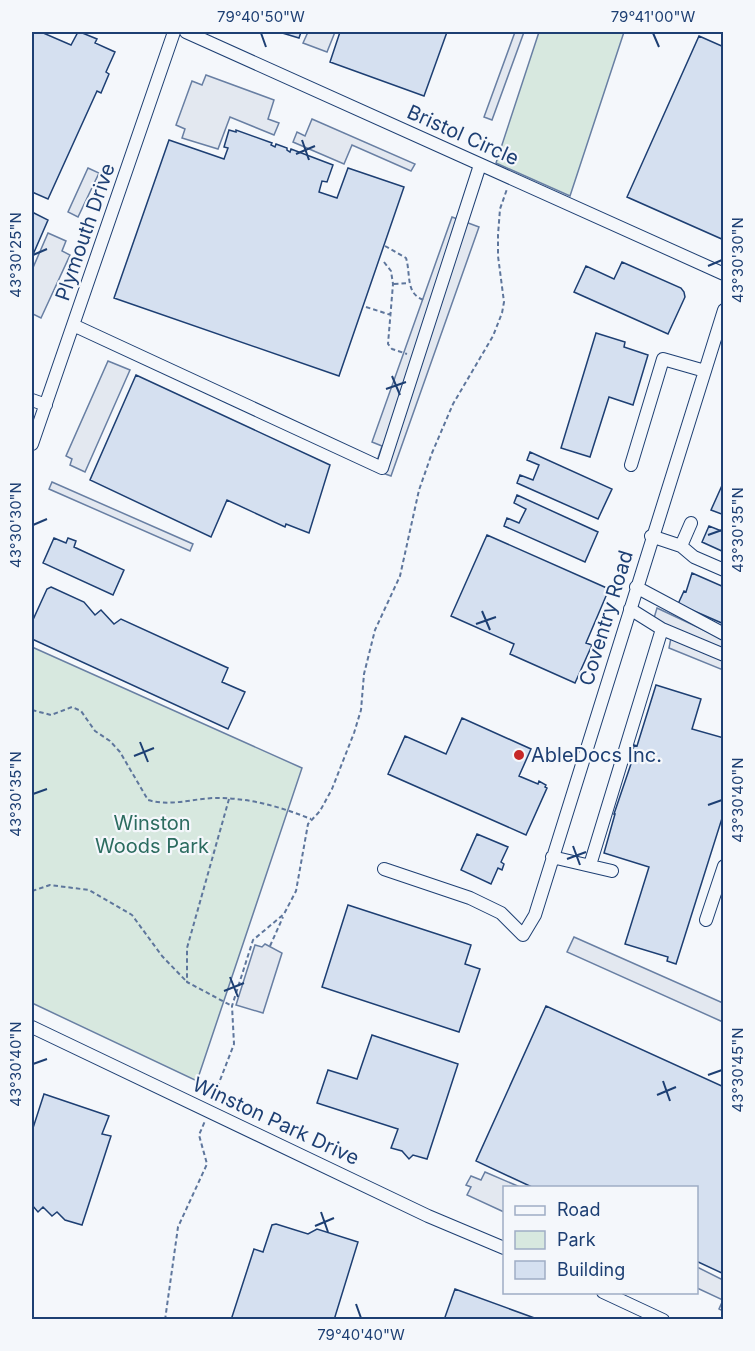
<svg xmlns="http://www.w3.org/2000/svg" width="755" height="1351" font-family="Inter,sans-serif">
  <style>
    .green { fill: #d7e8df; stroke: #687fa3; stroke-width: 1.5 }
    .parking { fill: #e3e8f0; stroke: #687fa3; stroke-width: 1.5 }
    .building { fill: #d5e0f0; stroke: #1d3f73; stroke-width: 1.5 }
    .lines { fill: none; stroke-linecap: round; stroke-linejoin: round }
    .minor-casing { stroke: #1d3f73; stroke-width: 14 }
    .path { stroke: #5e769c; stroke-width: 2; stroke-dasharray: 4.5 3; stroke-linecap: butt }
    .minor { stroke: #f4f7fb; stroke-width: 12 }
    .ticks { fill: none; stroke: #1d3f73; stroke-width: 2 }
    .poi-dot { fill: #c62828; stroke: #f4f7fb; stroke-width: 2 }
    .labels { text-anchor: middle; stroke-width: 4.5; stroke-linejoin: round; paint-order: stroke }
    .street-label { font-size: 20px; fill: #1d3f73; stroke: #f4f7fb }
    .poi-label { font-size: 20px; fill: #1d3f73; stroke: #f4f7fb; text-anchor: start }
    .park-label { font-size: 20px; fill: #2c6c60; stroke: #f4f7fb }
    .neatline { fill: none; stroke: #1d3f73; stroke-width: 2 }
    .ticks-label { font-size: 15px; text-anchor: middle; fill: #1d3f73 }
  </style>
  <rect width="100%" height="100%" fill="#f4f7fb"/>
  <path class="green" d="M539 32H624L570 196 496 163Z
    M32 647 302 768 197 1081 32 1003Z"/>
  <path class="parking" d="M308 32H335L327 52 303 43Z
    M515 32H524L492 120 484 117Z
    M206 75 274 100 268 119 279 123 274 135 230 117 218 149 182 138 185 129 176 125 192 81 202 85Z
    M312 119 415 164 411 171 352 145 344 164 293 142 297 132 305 136Z
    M88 168 99 173 78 217 68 212Z
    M452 217 479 227 391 476 374 470 382 446 372 442Z
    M48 233 66 241 62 251 70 255 41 318 33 314 32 316V270Z
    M108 361 130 370 85 472 70 465 72 459 66 456Z
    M52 482 193 544 190 551 49 489Z
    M657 608 723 639V670L669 648 671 638 651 628Z
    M574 937 723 1003V1022L567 952Z
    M265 944 282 953 263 1013 236 1005 255 945 262 947Z
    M485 1172 520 1187 504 1188V1212L467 1195 471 1187 466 1185 471 1176 481 1180Z
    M697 1267 723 1280V1311L719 1309 723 1300 697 1288Z"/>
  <path class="building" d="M32 32H41L71 45 78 32H80L97 39 95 43 115 52 106 72 109 74 101 93 97 91 48 199 32 192Z
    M279 32H301L299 38Z
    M340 32H447L424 96 330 62Z
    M699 36 724 47V240L627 197Z
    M229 130 236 132V130L272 143 271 145 275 147 276 144 287 148V150L290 152 291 149 333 165 327 182 322 181 319 192 337 198 348 168 404 187 339 376 114 298 169 140 224 159 228 148 224 147Z
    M32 212 48 220 32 257Z
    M622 262 681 288 684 292 685 297 668 334 574 292 586 266 614 279Z
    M596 333 625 342 624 347 648 355 633 405 609 397 590 457 561 448Z
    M136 375 330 465 309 533 286 524 285 527 227 500 211 537 90 480Z
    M530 452 612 489 598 519 517 483 520 475 533 480 539 465 527 460Z
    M724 481V515L711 510Z
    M517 495 598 532 585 562 504 526 507 518 519 523 526 509 514 503Z
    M709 526 724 532V552L702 542Z
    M487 535 609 589 586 643 592 645 575 683 510 654 514 644 451 616Z
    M54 538 66 543 68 538 76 541 74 547 124 570 113 595 43 563Z
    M692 573 724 587V624L678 604 684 591 686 592Z
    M51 587 84 602 95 615 101 610 114 624 121 619 228 668 222 682 245 692 228 729 32 639V622L47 589Z
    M656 685 701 699 692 729 724 738V812L676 964 667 961 668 957 625 944 649 867 604 853 615 814H614L634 755 632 754 634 745 637 746Z
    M462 718 531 749 519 776 538 784 539 781 546 785 545 787 547 788 526 835 388 774 405 736 446 754Z
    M477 834 508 847 501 862 504 864 502 870 498 868 491 884 461 870Z
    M348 905 471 945 465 964 480 969 459 1032 322 987Z
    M546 1006 724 1087V1274L696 1261V1188H534L476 1161Z
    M372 1035 458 1064 427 1159 413 1155 409 1159 402 1151 391 1148 398 1129 317 1103 328 1070 357 1079Z
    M44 1094 109 1116 102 1134 111 1136 82 1225 65 1220 57 1212 52 1216 43 1207 38 1212 32 1205V1131Z
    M276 1224 308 1234 317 1229 358 1242 334 1320H231L254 1249 263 1252 272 1225Z
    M455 1289 540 1320H444Z"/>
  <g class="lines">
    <defs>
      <path id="minor" d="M186 32 724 274
        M73 325 382 468 480 165
        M32 400 46 405
        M32 444 174 32
        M631 465 663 359 705 371
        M651 536 681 546 694 557 724 570
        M681 546 691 523
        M636 587 724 634
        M630 609 662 629
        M552 857 612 871
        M590 865 662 629 724 655
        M384 869 470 898 501 913 523 935 535 915 724 310
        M706 920 724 866
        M32 1027 428 1216 504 1248
        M603 1292 663 1320"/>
    </defs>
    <use href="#minor" class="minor-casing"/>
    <path class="path" d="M385 246 406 258C411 274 405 294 424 300
      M384 262 391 271 393 284 388 344 392 349 407 354
      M394 284 409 283
      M366 307 391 315
      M32 710 51 715 72 707 81 711 95 731 110 741 120 752 148 800C171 807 194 798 217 798 250 798 281 807 311 819
      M229 799 187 948V982L232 1006
      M32 882V885
      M32 891 50 885 89 890 132 915 162 956 187 982
      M270 946 283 917
      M212 1101 234 1044 232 1006 253 940 284 914 296 891 308 824 320 811 332 789 354 733 361 710 364 674 375 630 400 576 419 490 432 453 453 404 493 336 502 313 504 302 498 256V235L500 209 507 189
      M165 1320 178 1227 207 1164 199 1135 205 1121"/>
    <use href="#minor" class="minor"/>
  </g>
  <path class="ticks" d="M261 33 266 47M653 33 659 47M302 140 309 160M296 154 315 146M33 255 47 249M708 266 722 260M392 376 400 395M386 389 406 382M33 525 47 519M708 535 722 530M482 611 490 630M476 624 496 617M140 742 148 762M134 756 154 748M33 794 47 789M708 805 722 800M573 846 580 865M567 859 586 852M230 977 238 997M224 991 244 983M33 1064 47 1059M708 1075 722 1070M663 1081 670 1101M657 1095 676 1087M321 1212 328 1232M315 1226 334 1218M356 1304 361 1318"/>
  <circle class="poi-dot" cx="519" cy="755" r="6"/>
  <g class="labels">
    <g class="street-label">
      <text transform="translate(463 135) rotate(24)" y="7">Bristol Circle</text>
      <text transform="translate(85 232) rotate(-71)" y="7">Plymouth Drive</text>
      <text transform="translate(606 618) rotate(-73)" y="7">Coventry Road</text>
      <text transform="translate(276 1121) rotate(25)" y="7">Winston Park Drive</text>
    </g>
    <g class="poi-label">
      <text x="531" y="762">AbleDocs Inc.</text>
    </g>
    <g class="park-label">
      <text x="152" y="830">Winston<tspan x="152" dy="23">Woods Park</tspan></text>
    </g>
  </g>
  <rect width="755" height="1351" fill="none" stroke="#f4f7fb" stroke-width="66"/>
  <rect x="503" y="1186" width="195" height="108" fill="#f4f7fb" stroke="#9eadc5" stroke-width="1.5"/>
  <rect x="515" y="1206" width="30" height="9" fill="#f4f7fb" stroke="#9eadc5" stroke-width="1.5"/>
  <text x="557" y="1216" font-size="18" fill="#1d3f73">Road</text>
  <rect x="515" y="1231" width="30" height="18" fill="#d7e8df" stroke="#9eadc5" stroke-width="1.5"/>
  <text x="557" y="1246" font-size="18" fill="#1d3f73">Park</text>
  <rect x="515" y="1261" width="30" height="18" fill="#d5e0f0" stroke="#9eadc5" stroke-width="1.5"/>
  <text x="557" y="1276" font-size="18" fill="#1d3f73">Building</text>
  <rect x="33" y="33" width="689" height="1285" class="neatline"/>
  <g class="ticks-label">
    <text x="261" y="22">79°40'50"W</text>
    <text x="653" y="22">79°41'00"W</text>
    <text transform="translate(16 255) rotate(-90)" y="5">43°30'25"N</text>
    <text transform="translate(738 260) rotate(-90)" y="5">43°30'30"N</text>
    <text transform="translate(16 525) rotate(-90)" y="5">43°30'30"N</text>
    <text transform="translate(738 530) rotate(-90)" y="5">43°30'35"N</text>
    <text transform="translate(16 794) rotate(-90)" y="5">43°30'35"N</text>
    <text transform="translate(738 800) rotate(-90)" y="5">43°30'40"N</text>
    <text transform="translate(16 1064) rotate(-90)" y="5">43°30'40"N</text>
    <text transform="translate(738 1070) rotate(-90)" y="5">43°30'45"N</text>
    <text x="361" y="1340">79°40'40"W</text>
  </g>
</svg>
